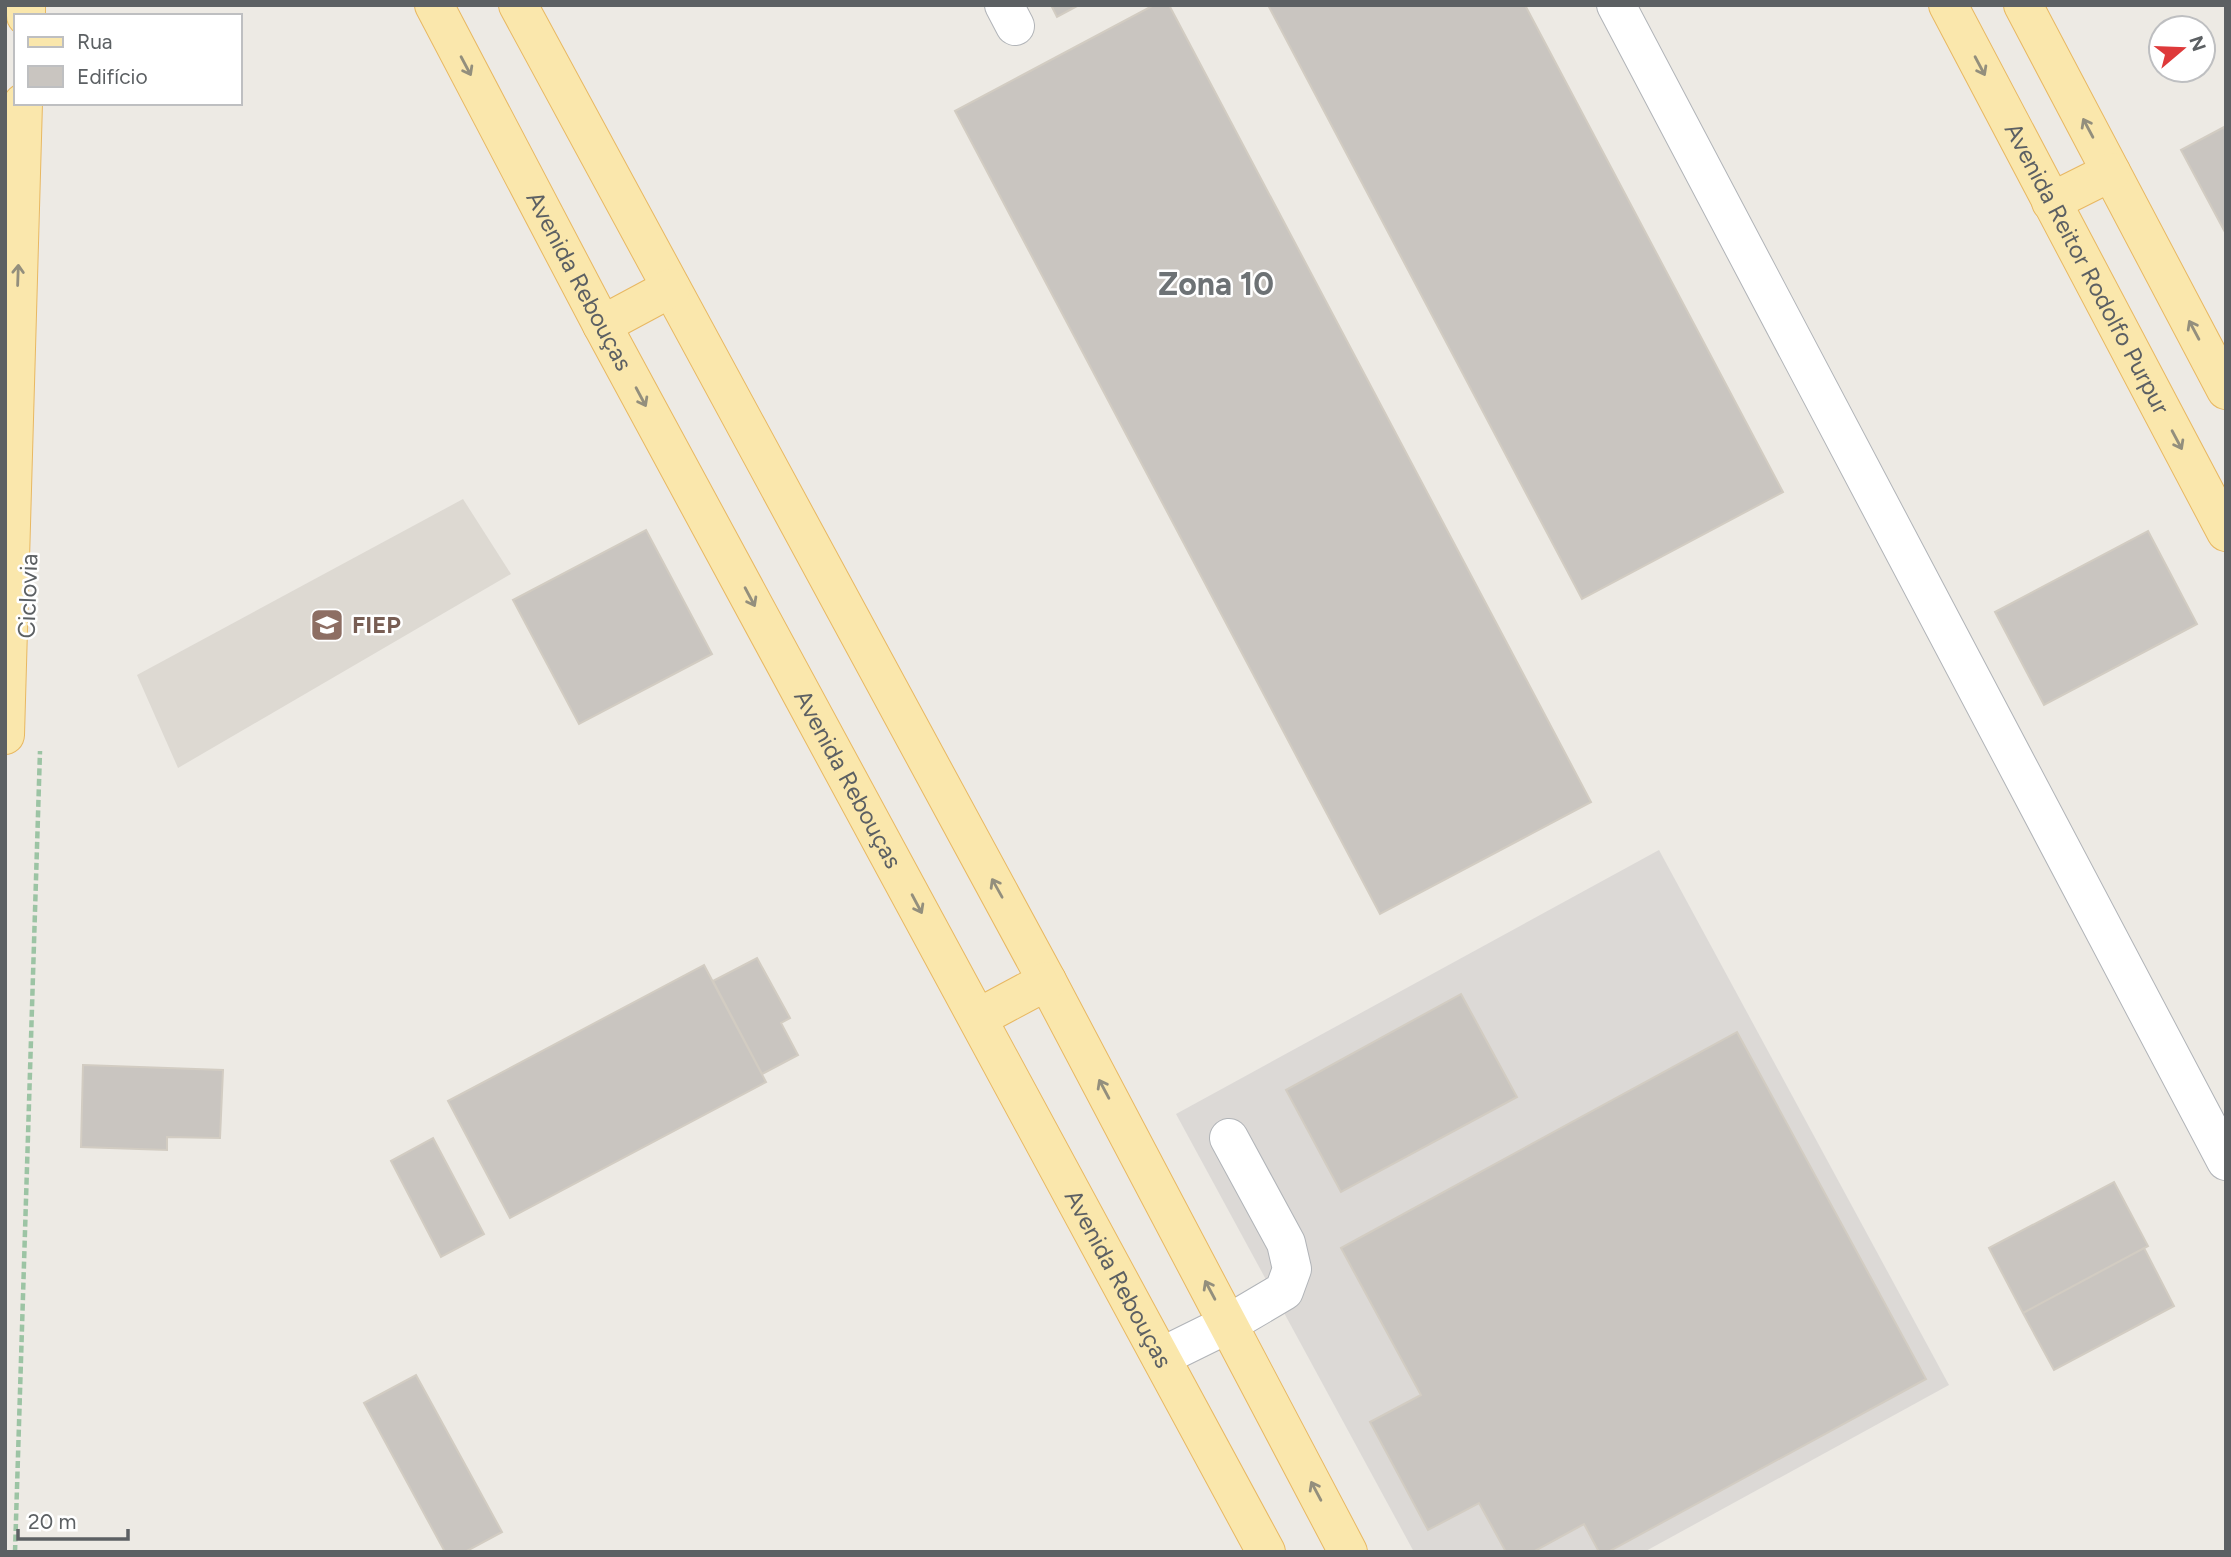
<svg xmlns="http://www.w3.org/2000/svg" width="2231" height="1557" font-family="Figtree,sans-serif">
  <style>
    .industrial { fill: #dcd9d6 }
    .education { fill: #ddd9d2 }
    .building { fill: #c9c5c0; stroke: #d2ccc2; stroke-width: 2 }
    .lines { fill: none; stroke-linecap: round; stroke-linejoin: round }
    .minor-casing { stroke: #b1b4b8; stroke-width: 40 }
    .major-casing { stroke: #e8b862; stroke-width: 40 }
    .path { stroke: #9cc4a4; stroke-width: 4.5; stroke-dasharray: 7 3.5; stroke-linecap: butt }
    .minor { stroke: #fff; stroke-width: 38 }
    .major { stroke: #fae7ac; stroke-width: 38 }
    .oneway { stroke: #938f7d }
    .labels { text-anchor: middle; stroke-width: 5; stroke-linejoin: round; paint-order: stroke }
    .street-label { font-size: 24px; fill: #5c6063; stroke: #fff }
    .education-label { font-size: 24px; font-weight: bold; fill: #785e54; stroke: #fff; text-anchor: start }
    .district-label { font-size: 32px; font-weight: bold; fill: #6d7275; stroke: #fff }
  </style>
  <rect width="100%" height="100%" fill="#edeae4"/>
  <path class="industrial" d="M1659 850 1949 1385 1644 1552H1414L1176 1114Z"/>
  <path class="education" d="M463 499 511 574 178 768 137 675Z"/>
  <path class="building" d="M1051 5H1079L1057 17Z
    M1154 5H1169L1591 802 1380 914 955 111Z
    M1268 5H1525L1783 492 1582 599Z
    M2226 126V234L2181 150Z
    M646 530 712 654 579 724 513 600Z
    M2148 531 2197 624 2044 705 1995 612Z
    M757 958 790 1018 781 1023 798 1055 762 1074 713 981Z
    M704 965 766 1082 510 1218 448 1101Z
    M1461 994 1517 1097 1341 1192 1286 1090Z
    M1737 1032 1926 1379 1608 1552H1599L1584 1524 1533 1552H1506L1479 1503 1428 1530 1370 1422 1421 1395 1341 1248Z
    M83 1065 223 1070 220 1138 167 1137V1150L81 1147Z
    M433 1138 484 1234 441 1257 391 1161Z
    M2114 1182 2148 1246 2023 1313 1989 1248Z
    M2144 1248 2174 1306 2054 1370 2023 1313Z
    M416 1375 502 1532 465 1552H445L364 1403Z"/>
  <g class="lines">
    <defs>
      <path id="minor" d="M1004 5 1015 26
        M1616 5 2226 1161
        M1161 1357 1228 1324 1284 1291 1292 1269 1286 1243 1229 1138"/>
      <g id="major">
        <path id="s1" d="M434 5 602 325 1266 1552"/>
        <path d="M518 5 1047 981 1348 1552"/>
        <path id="s2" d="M1948 5 2226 532"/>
        <path d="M2023 5 2226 390"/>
        <path d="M26 16V5"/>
        <path d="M2051 202 2111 172"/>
        <path d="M602 325 671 288"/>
        <path d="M5 735 23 103"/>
        <path d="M978 1018 1047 981"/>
      </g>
    </defs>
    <use href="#minor" class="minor-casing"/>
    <use href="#major" class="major-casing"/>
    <path class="path" d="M15 1552 40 751"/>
    <use href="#minor" class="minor"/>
    <use href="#major" class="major"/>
  </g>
  <defs><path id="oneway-shaft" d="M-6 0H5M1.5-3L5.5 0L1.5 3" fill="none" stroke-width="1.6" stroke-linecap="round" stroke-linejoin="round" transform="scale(1.75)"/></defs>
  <g class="oneway">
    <use href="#oneway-shaft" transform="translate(466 66) rotate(62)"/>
    <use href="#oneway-shaft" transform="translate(1980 66) rotate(62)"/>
    <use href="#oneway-shaft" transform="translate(2088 128) rotate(-118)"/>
    <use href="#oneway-shaft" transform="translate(18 275) rotate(-88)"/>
    <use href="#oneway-shaft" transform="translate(2194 330) rotate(-118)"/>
    <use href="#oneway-shaft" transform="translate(641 397) rotate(62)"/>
    <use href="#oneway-shaft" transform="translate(2177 440) rotate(62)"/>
    <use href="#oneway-shaft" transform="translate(750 597) rotate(62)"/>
    <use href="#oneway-shaft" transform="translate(997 888) rotate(-119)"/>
    <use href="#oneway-shaft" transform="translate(917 904) rotate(62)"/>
    <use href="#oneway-shaft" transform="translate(1104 1089) rotate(-118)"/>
    <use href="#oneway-shaft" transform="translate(1210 1290) rotate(-118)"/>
    <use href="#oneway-shaft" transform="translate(1316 1491) rotate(-118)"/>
  </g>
  <defs>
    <symbol id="university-square" viewBox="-11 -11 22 22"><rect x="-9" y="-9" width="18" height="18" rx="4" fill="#8d6e63" stroke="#fff"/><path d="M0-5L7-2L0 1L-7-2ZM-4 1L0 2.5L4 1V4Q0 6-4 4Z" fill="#fff"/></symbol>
  </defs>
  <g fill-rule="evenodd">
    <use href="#university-square" x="308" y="606" width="38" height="38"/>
  </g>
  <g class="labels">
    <g class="street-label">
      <text dy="8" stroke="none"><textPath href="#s2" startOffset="298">Avenida Reitor Rodolfo Purpur</textPath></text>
      <text dy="8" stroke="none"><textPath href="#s1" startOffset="312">Avenida Rebouças</textPath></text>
      <text transform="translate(28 596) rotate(-88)" y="8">Ciclovia</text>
      <text dy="8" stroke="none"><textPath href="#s1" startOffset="878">Avenida Rebouças</textPath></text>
      <text dy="8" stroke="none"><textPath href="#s1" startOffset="1446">Avenida Rebouças</textPath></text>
    </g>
    <g class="education-label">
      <text x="352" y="633">FIEP</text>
    </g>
    <g class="district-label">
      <text x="1216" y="295">Zona 10</text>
    </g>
  </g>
  <rect width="2231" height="1557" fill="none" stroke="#5c6063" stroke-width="14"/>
  <rect x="14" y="14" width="228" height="91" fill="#ffffff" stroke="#bebfc1" stroke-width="2"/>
  <rect x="28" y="37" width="35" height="10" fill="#fae7ac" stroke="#bebfc1" stroke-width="2"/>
  <text x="77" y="49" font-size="21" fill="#5c6063">Rua</text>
  <rect x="28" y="66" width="35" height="21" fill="#c9c5c0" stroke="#bebfc1" stroke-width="2"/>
  <text x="77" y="84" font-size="21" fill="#5c6063">Edifício</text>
  <g transform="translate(2182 49) rotate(71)"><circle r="33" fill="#ffffff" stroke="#bebfc1" stroke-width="2"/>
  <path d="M0-5L12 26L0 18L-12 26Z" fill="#de393a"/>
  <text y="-10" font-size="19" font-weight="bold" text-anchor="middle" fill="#5c6063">N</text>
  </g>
  <path d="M18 1529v10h110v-10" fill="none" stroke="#5c6063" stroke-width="3.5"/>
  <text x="28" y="1529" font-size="21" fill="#5c6063" stroke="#ffffff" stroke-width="5" paint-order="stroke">20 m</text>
</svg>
